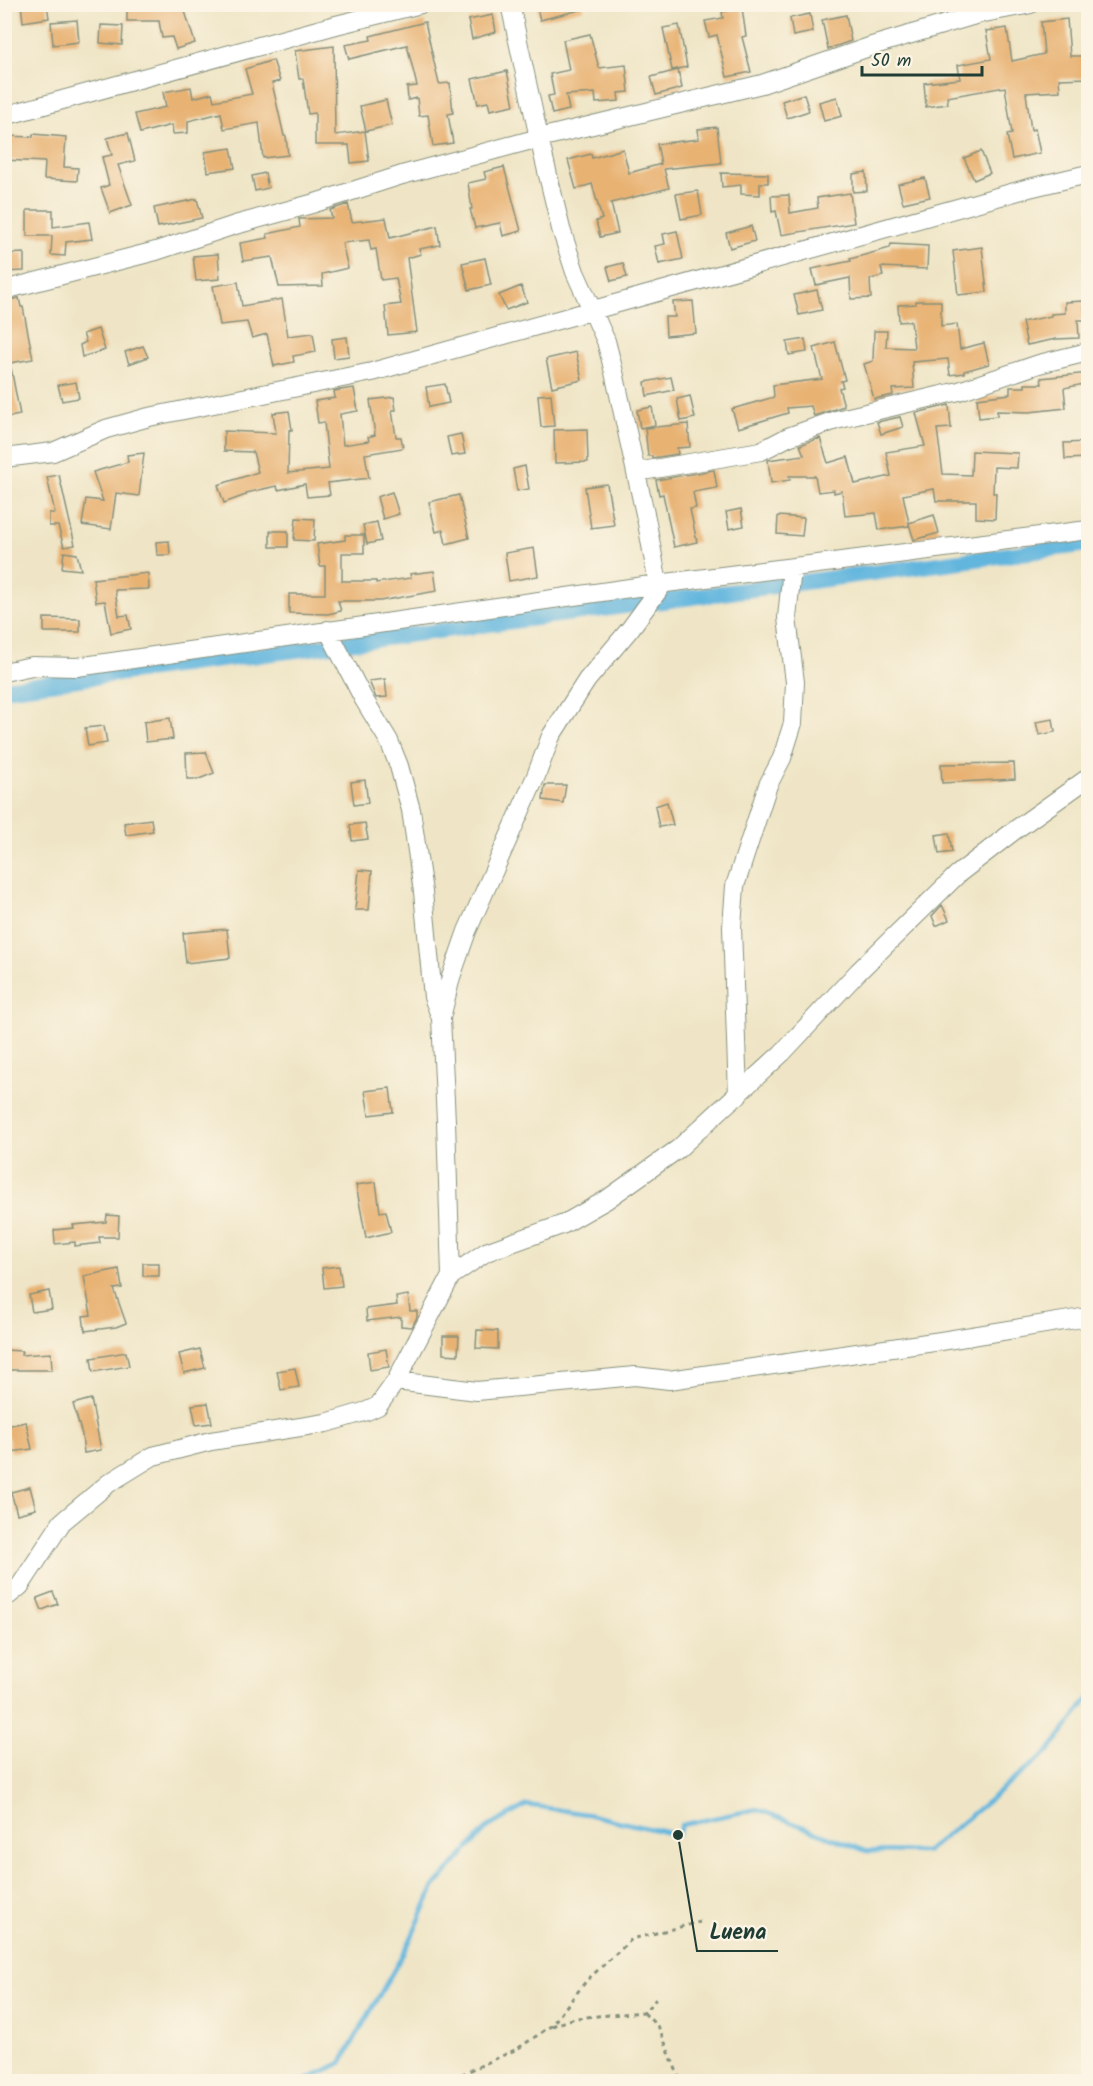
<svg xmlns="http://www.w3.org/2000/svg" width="1093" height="2086" font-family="Kalam,sans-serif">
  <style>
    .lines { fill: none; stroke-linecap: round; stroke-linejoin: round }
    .stream { stroke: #62b6de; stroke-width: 4.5 }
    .canal { stroke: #62b6de; stroke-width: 16 }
    .building { fill: #e8b273 }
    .minor-casing { stroke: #87917d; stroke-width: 20 }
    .path { stroke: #87917d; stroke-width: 3; stroke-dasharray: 4.5 4.5; stroke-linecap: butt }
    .minor { stroke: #fff; stroke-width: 18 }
    .leader { fill: none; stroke: #1f3d34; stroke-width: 2 }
    .callout-dot { fill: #1f3d34; stroke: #fcf5e5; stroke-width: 2 }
    .callout-label { font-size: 22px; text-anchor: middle; font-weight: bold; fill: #1f3d34; stroke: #fcf5e5; stroke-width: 4.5; stroke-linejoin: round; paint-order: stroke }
  </style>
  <rect width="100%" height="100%" fill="#fcf5e5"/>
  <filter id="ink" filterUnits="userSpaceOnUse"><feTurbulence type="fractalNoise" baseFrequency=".0167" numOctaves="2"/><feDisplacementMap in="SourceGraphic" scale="12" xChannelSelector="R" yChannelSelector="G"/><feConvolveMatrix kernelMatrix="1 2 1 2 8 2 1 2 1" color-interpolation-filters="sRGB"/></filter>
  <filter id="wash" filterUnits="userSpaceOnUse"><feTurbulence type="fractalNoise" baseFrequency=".008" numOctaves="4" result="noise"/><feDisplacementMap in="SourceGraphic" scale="24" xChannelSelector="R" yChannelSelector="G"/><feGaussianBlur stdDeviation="1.35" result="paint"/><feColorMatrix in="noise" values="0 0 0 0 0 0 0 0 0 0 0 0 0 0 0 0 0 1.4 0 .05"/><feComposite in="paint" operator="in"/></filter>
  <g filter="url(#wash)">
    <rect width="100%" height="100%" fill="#efe5c6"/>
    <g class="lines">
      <path class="stream" d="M4 2046 15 2082
        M302 2082 341 2063 408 1945 434 1887 488 1827 527 1805 586 1814 678 1835 681 1825 757 1809 866 1851 926 1852 1049 1751 1088 1699"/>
      <path class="canal" d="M4 689 1088 544"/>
    </g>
    <g id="blocks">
      <path class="building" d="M21 4H47L49 18 23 22Z
        M536 4H583L584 9 540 20Z
        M146 5H183L195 43 176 49 172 37 162 38 159 21H127V9H146Z
        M742 8 746 36 742 37 751 72 727 77 717 35 709 37 705 21 723 18 722 12Z
        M810 14 813 32 793 36 790 18Z
        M493 15 496 32 472 39 468 20Z
        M846 15 851 41 828 49 822 20Z
        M1067 19 1070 56H1089V78L1059 79 1060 91 1026 93 1031 130 1035 129 1040 153 1012 159 1007 135 1012 134 1005 87 947 97 948 104 926 107 924 83 960 79 958 65 991 59 986 31 1007 28 1012 61 1044 54 1041 22Z
        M77 20 79 42 53 45 51 22Z
        M425 22 439 84 450 83 453 113 448 114 453 143 433 146 428 115 419 116 417 98 408 100 407 87 417 86 407 45 349 59 345 45 371 40 370 36Z
        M101 25 123 26 122 45 100 43Z
        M679 25 687 67 672 70 663 28Z
        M590 34 599 68 626 65 629 92 618 93 619 101 596 103 595 93 566 95 569 110 552 114 548 96 554 95 550 74 569 70 563 40Z
        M334 46 335 135 365 131 369 161 351 163 349 145H315V113L308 114 303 79H299L295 51Z
        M273 60 280 81 272 83 284 136H286L288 155 263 158 259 123 224 129 221 113 188 121V133L173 134 172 125 140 133 135 114 166 107 163 92 191 87 193 98 212 93 214 101 252 94 245 69Z
        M678 70 682 88 656 95 651 77Z
        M507 71 514 105 490 110 488 102 478 104 472 79Z
        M804 94 809 111 787 118 782 101Z
        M837 97 842 116 824 121 819 102Z
        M386 100 392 125 366 131 360 106Z
        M717 127 721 163 664 169 669 188 611 203 618 233 600 237 596 221 602 219 592 184 576 189 568 160 591 154 592 158 623 149 629 173 661 164 657 144 699 139 698 129Z
        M128 133 135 161 118 165 132 205 110 213 101 188 109 185 102 157 112 155 107 138Z
        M33 134 66 137 64 167 78 168 77 181 44 179 45 162 4 160V136L33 137Z
        M231 148 235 168 208 172 205 152Z
        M981 151 990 173 974 180 964 158Z
        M504 167 521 231 503 236 500 223 475 228 470 209H472L468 183 486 179 484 172Z
        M866 172 867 191 853 192V174Z
        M265 173 268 188 255 191 252 176Z
        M721 173 768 174V183H760V195L741 194V185L722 187Z
        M925 178 930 197 903 203 898 184Z
        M698 191 702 215 681 219 676 194Z
        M850 193 854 223 781 235 776 211 772 212 771 196 789 195 790 213 818 208 817 198Z
        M197 199 202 218 158 227 154 208Z
        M348 204 352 222 386 218 390 238 437 226 440 245 419 249 421 254 407 258 417 332 388 335 385 306 401 304 396 278 381 280 376 249 371 250 369 240 342 243 348 268 322 274 323 286 279 287 272 257 243 261 240 243 268 238 267 234 300 227 299 219 332 218 330 210Z
        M27 210H53V227L89 222 92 239 66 242 65 256 51 255 52 236H27Z
        M751 226 755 241 730 248 726 233Z
        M677 231 683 259 659 264 655 246 665 244 663 234Z
        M891 244 928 246 927 269 881 267 883 276 870 279 871 298 851 299 850 278 816 285 812 269 851 261 850 259 890 248Z
        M982 247 987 292 958 295 953 251Z
        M24 253V271L4 272V254Z
        M218 254 220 279 196 281 193 256Z
        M485 258 491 285 469 290 462 263Z
        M623 263 627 277 611 281 607 267Z
        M238 282 242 306 282 299 288 336 313 333 316 352 293 356 294 362 274 366 267 334 252 338 247 322 220 325 213 286Z
        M521 286 527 302 506 310 499 295Z
        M817 290 822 310 799 315 794 295Z
        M19 298 21 307H23L33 359 4 364V301Z
        M693 301 696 333 666 336 665 317H675L673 302Z
        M916 301H941V326L957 324 960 349 984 343 989 364 964 371V373L950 375 948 359 912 362 914 388 892 389 893 395 874 399 864 364 873 361 874 331H887L886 347 914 348 911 321 899 322 898 305 916 304Z
        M1084 301 1085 320H1078L1079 338 1056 339 1027 345 1022 322 1051 316V314L1065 313V302Z
        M98 329 105 350 82 357 80 345 86 342 83 334Z
        M347 337 349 356 334 358 332 339Z
        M805 339 807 352 789 355 787 342Z
        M835 342 845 380 841 381 843 387 839 388 844 406 814 416 811 406 787 408 788 413 738 428 732 409 774 397 773 385 822 379 814 348Z
        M143 346 148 357 129 364 125 352Z
        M576 352 582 380 552 387 546 359Z
        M11 368 20 415 4 418V369Z
        M1089 373V383L1064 388 1066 408 1029 412 997 411V416L979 418 977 398 1010 394V387H1025V384H1042L1041 378Z
        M671 377 674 390 647 396 645 382Z
        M76 382 79 398 62 401 58 385Z
        M445 384 449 403 429 407 426 387Z
        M354 388 358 411 340 414 343 445 369 441 368 437 375 435 370 400 394 397 396 410H392L396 437H401L403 448 365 454 369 478 328 483 330 495 307 497 305 484 278 490 277 486 246 493V495L224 503 218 485 258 472 253 452 224 451V431L276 433 273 413 289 411 292 430H289L288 473 329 469 324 422 318 423 315 401 335 398 334 391Z
        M551 394 554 426 541 427 538 395Z
        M690 396 695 418 681 421 677 399Z
        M949 405 951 428 937 429 943 474 971 475 972 451 1018 453 1017 468 994 467 993 493H996L995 519 976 518V501H936L934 489 903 495 909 523 934 515 939 533 914 540 909 524V526L879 530 876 513 845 516 842 491 834 493V490L818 492 815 476H789L790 480 771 483 768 460 804 455 800 445 820 438 828 463 848 457 855 484 891 476 886 452 925 446 916 413Z
        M652 407 655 425 640 428 637 410Z
        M900 417 903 427 881 434 877 422Z
        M688 424 690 447 677 448 678 454 652 458V456H648L645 428Z
        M587 429 588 462 555 463 554 430Z
        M461 434 465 454 451 456 447 437Z
        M1088 442V458L1065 459 1064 443Z
        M144 453 139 496 116 493 111 529 82 525 86 499 103 501 93 472 128 462 127 455Z
        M525 466 529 489 517 491 513 469Z
        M714 470 717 488 693 492 696 508 690 509 697 542 674 547 663 494 659 495 656 480Z
        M59 475 75 545 64 547 58 526H49V513H55L47 477Z
        M607 484 614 525 591 528 585 487Z
        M392 492 399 514 383 519 377 497Z
        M459 495 469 538 446 544 443 530 436 532 429 502Z
        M741 509 744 526 729 529 726 512Z
        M778 516 804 518 802 536 777 534Z
        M296 518 315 519 314 541 294 540Z
        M377 522 381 541 367 544 363 525Z
        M270 531H288V547H270Z
        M345 535H364V553H342V581H376V583L411 578 410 574 434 571 437 591 380 601H338L341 611 328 614 289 613V594H325V566H320L317 544 345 540Z
        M169 541 170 555H157L156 542Z
        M534 548 538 576 509 581 505 553Z
        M64 552 77 554 81 570 62 568Z
        M148 573 149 589 115 590 119 616 128 615 131 629 111 633 105 601 96 602 93 579Z
        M44 618 80 619V632H44Z
        M385 679 387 697 376 698 369 681Z
        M170 718 173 739 146 742 144 722Z
        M1053 719 1055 732 1039 735 1036 722Z
        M104 726 107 743 88 746 85 728Z
        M206 752 214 773 199 779H187L186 753Z
        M1014 763 1015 779 942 783 941 764Z
        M365 780 368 803 354 805 351 782Z
        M545 785H566L563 803 543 800Z
        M667 802 673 825 659 827 655 806Z
        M151 819 153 831 126 835 124 823Z
        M365 823 368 839 352 841 350 825Z
        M949 833 952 852 939 854 936 835Z
        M359 870 372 871 369 910H355Z
        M942 905 949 920 936 926 932 916Z
        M227 929 230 958 186 963 183 933Z
        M390 1088 393 1112 369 1115 365 1091Z
        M376 1182 380 1212 386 1211 391 1232 366 1238 356 1185Z
        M107 1215 119 1216 118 1237H99L100 1243 75 1246V1242L55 1244 54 1230 74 1228 73 1225 106 1222Z
        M143 1263H159V1276H143Z
        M339 1266 342 1286 324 1288 322 1268Z
        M119 1269 122 1288 114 1289 126 1323 116 1327 85 1331 83 1316 91 1315 84 1276Z
        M49 1291 52 1309 32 1312 29 1295Z
        M408 1295 410 1311H417V1317L412 1327 401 1326V1317L367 1321 366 1309 397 1305 396 1297Z
        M477 1330 498 1331V1349L476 1348Z
        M443 1336H459L458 1355 443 1354Z
        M200 1349 205 1368 184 1373 179 1354Z
        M386 1349 389 1367 370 1370 368 1352Z
        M4 1350 22 1351 21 1355 51 1353 52 1370H4Z
        M126 1352 129 1366 93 1372 91 1358Z
        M295 1368 299 1387 281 1390 277 1371Z
        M91 1399 101 1450 84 1453 82 1435 73 1404Z
        M208 1403 212 1423 196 1425 192 1405Z
        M26 1422 32 1449 11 1452 6 1426Z
        M30 1487 36 1509 17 1514 11 1492Z
        M53 1592 58 1604 42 1610 37 1598Z"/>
    </g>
  </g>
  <g filter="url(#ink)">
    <use href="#blocks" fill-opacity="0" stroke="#87917d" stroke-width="1.5"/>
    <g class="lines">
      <defs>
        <path id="minor" d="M510 4 539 138 561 229 575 272 606 341 614 372 647 523 658 584
          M4 116 336 25 421 4
          M4 290 156 251 235 225 315 203 402 175 539 138 762 84 875 45 979 14 1031 4
          M4 458 53 452 106 429 149 417 372 372 1029 188 1088 174
          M636 472 761 451 788 437 836 420 959 391 1039 364 1088 352
          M328 630 363 698 389 741 399 766 411 810 423 892 433 997 441 1018
          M4 672 32 666 77 667 658 584 1088 530
          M738 1096 732 927 735 886 768 785 782 758 793 723 795 682 787 618 792 568
          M451 1276 486 1252 564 1224 606 1200 678 1149 782 1053 858 972 958 874 1015 830 1088 778
          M396 1381 477 1391 635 1376 669 1380 941 1341 1088 1317
          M4 1596 9 1595 20 1586 62 1522 109 1483 153 1456 211 1441 326 1423 367 1411 378 1406 396 1381 451 1276 446 1121 441 1018 451 977 467 931 536 776 551 736 587 680 630 629 663 584"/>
      </defs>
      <use href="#minor" class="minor-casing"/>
      <path class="path" d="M644 2013 659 2028 681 2082
        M552 2026 575 2018 644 2012 656 1999
        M445 2082 517 2049 551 2026 587 1980 632 1939 700 1922"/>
      <use href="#minor" class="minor"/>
    </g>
  </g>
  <path class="leader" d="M678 1835L697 1951H778"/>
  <circle class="callout-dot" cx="678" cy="1835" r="6"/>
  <g class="callout-label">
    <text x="738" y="1939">Luena</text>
  </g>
  <rect width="1093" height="2086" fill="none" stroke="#fcf5e5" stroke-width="24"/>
  <path d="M862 66v9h120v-9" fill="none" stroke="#1f3d34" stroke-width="3"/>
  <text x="871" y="66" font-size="18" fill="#1f3d34" stroke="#fcf5e5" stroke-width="4.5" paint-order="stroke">50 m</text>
</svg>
